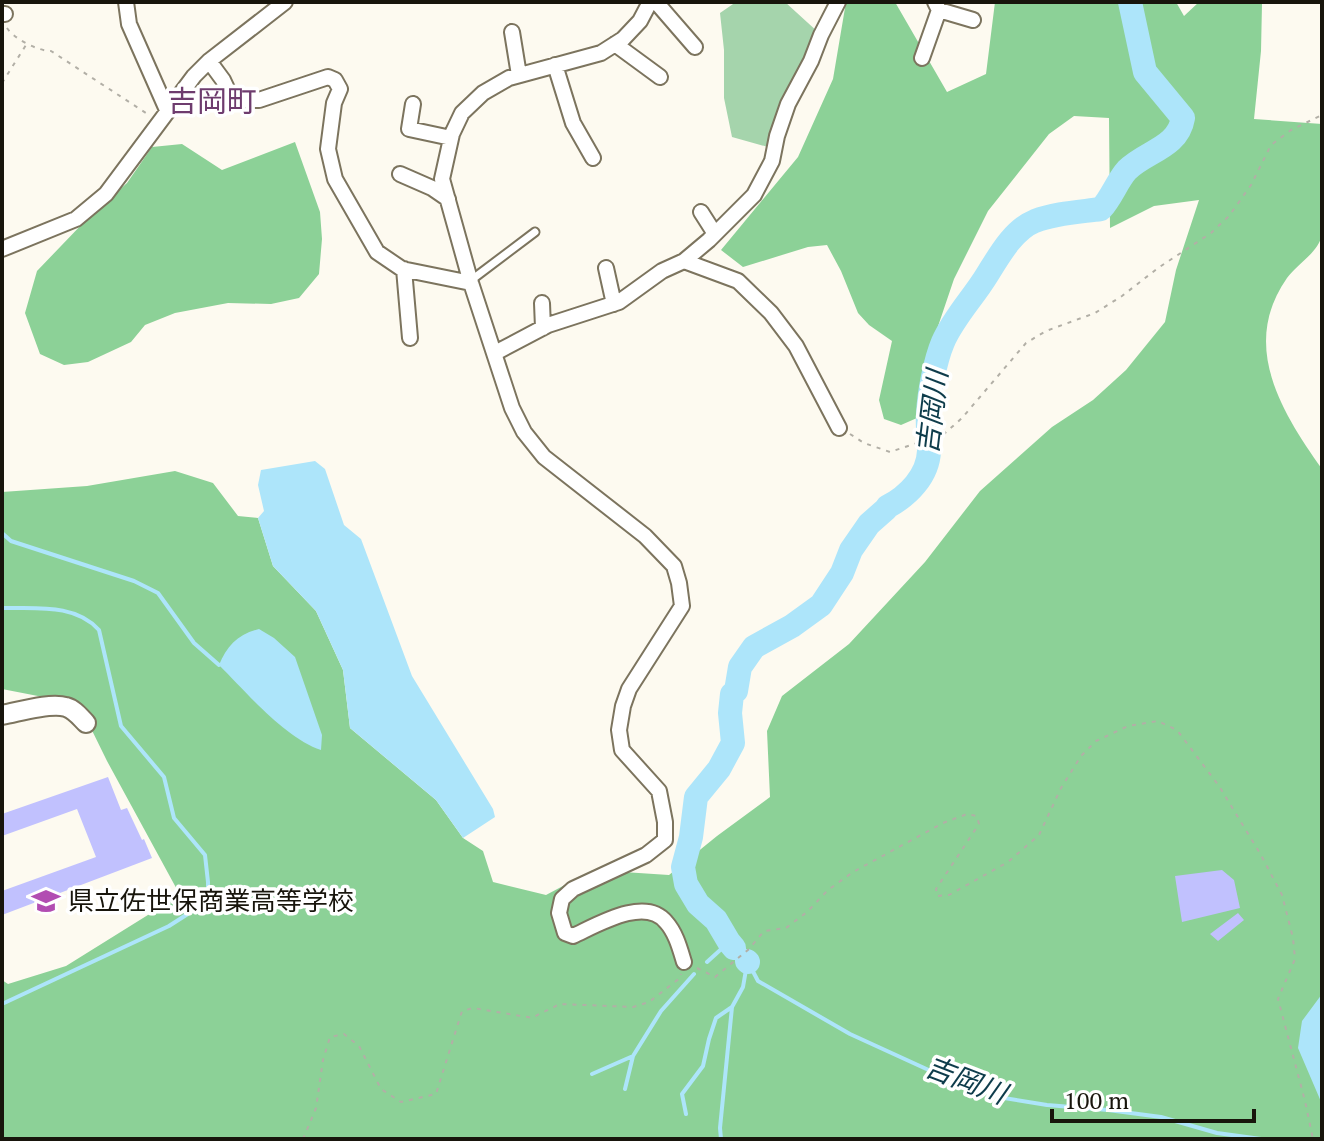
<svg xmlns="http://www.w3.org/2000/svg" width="1324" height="1141" font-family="'PT Serif','Noto Sans JP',serif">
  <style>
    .green { fill: #a5d4ac }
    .forest { fill: #8cd197 }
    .water { fill: #ade5fa }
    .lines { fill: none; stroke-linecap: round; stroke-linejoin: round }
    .stream { stroke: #ade5fa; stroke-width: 4 }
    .river { stroke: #ade5fa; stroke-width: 24 }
    .building { fill: #c1c1fe }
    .service-casing { stroke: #7c745e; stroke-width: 11 }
    .minor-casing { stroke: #7c745e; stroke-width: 18 }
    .tertiary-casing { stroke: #7c745e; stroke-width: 22 }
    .path { stroke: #b2afa6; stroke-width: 2; stroke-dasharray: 4 6; stroke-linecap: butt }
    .service { stroke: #fff; stroke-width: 7 }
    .minor { stroke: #fff; stroke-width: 14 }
    .tertiary { stroke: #fff; stroke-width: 18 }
    .labels { text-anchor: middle; stroke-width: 7; stroke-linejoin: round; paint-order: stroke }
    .poi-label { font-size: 26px; fill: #18150c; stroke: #fff; text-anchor: start }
    .water-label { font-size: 28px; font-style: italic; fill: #0e3c4b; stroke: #fff }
    .quarter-label { font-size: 30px; fill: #6e3c6e; stroke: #fff }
  </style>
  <rect width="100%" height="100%" fill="#fdfaf0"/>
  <path class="green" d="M736 2H785L819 33C795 73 780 102 768 147L732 137 724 98V50L720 13Z"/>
  <path class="forest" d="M846 2H895L947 92 986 74 995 2H1176L1184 16 1199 2H1255L1262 4 1261 51 1254 119 1322 124C1322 151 1322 178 1322 204 1322 214 1324 226 1322 235 1318 253 1297 264 1287 278 1240 345 1281 411 1322 469V1139H2V980L8 984 66 966 180 895 107 761 79 704 2 689V492L87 486 175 471 213 483 238 516 258 518 273 566 316 611 343 670 350 728 436 800 463 838 483 851 493 882 546 895 593 870 669 875 717 836 770 797 767 731 782 696 849 644 925 562 980 491 1052 427 1093 400 1126 370 1165 322 1176 270 1199 200 1154 206 1110 228 1109 118 1074 116 1049 134 988 211 954 279 933 341 930 385 917 418 901 425 884 419 879 400 892 341 869 325 858 313 841 271 827 245 808 247 743 267 721 250 798 157 833 79Z
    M295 142 320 212 322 239 319 274 299 298 271 304 228 303 175 313 145 325 131 342 88 362 64 365 40 354 25 313 37 271 85 221 127 183 152 147 182 144 222 170Z"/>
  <path class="water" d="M315 461 325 469 344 525 361 539 412 676 493 809 495 817 463 838 436 800 350 728 343 670 316 611 273 566 258 518 264 511 258 485 261 470Z
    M259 629 274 638 295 657 322 735 321 750C285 738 246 692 219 665 227 646 238 634 259 629Z
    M1322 994V1104L1298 1048 1302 1021Z"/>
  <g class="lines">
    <path class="stream" d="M2 533 11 541 134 581 158 593 194 643 219 665
      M2 608C35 609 75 603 99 630L121 726 164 777 174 818 205 855 208 882V901L169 926 2 1004
      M707 962 729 942
      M748 962 758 981 850 1034 933 1072 1004 1098 1047 1105 1108 1110 1161 1117 1217 1133 1261 1139
      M592 1074 633 1056
      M625 1089 633 1056 661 1011 694 974
      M686 1114 682 1094 703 1066 709 1039 716 1018 732 1007
      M721 1139 720 1128 732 1007 743 987 747 964"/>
    <path class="river" d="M734 948 729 942 716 920 698 904 686 884 683 867 691 837 696 797 719 769 733 743 730 713 732 694 736 691 740 667 754 647 792 626 821 605 842 573 851 550 869 524 886 509 887 507C908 496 928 476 929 451 929 438 927 426 928 414 929 393 935 361 943 342 954 317 973 298 987 275 999 256 1013 230 1035 221 1056 213 1079 212 1101 209 1112 197 1117 181 1127 170 1146 151 1178 148 1183 118L1145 72 1130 2
      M747 961 748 962"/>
  </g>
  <path class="building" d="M108 777 121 810 127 808 142 840 144 839 152 858 2 915V891L96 857 77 809 2 836V814Z
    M1222 870 1234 880 1240 908 1182 922 1175 876Z
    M1238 913 1244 920 1218 941 1210 934Z"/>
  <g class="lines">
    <defs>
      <path id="service" d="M470 281 535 232"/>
      <path id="minor" d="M126 2 129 24 167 110
        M650 2 640 21 623 39 601 53 509 78 483 93 462 113 452 134 442 179 471 283 512 408 524 432 544 457 645 536 674 566 679 583 682 606 629 689 623 706 619 730 622 750 659 791 665 822V840L646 855 573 889 562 899 559 913 565 933 573 936C597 925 645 896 666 922 676 933 680 949 684 962
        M656 2 695 47
        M935 2 939 10 973 20
        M2 14H5
        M512 32 519 75
        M615 44 660 77
        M922 58 939 10
        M209 61 223 80 230 95 237 100H259L328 77 335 80 340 89 334 103 328 149 335 179 377 252 402 269 471 283
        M555 65 573 123 593 158
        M413 104 409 129 451 138
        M400 174 432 188 448 199
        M701 212 715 234
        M2 249 76 219 106 194 194 76 209 61 285 2
        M684 261 738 281 771 313 796 346 839 428
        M606 268 614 304
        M404 269 410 338
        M542 303 543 328
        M495 353 548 325 619 302 662 271 684 261 709 240 754 195 772 161 777 136 788 104 811 61 821 35 838 2"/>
      <path id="tertiary" d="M2 715C19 712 50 702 66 707 74 709 80 717 86 723"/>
    </defs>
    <use href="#service" class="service-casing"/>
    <use href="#minor" class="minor-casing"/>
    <use href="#tertiary" class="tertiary-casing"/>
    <path class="path" d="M7 28C14 39 38 51 51 51L149 115
      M2 83 26 45
      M850 434 864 443 890 452 944 434 962 418 1026 343 1046 331 1095 313 1122 296 1158 268 1211 233 1229 216 1251 185 1271 145 1291 130 1322 115
      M697 968 715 977 749 949 764 931 786 928 807 912 828 890 853 872 943 823 967 814 977 816 979 824 936 889 937 896 949 895 1008 862 1039 835 1061 788 1081 756 1096 741 1128 726 1158 721 1177 730 1219 786 1261 855 1282 895 1293 938 1295 959 1278 999 1305 1101 1313 1139
      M303 1139 316 1108 323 1060 330 1037 344 1034 359 1046 381 1089 401 1102 436 1094 462 1011 473 1008 533 1018C541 1012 550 1010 559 1004L633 1007 649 1002 680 978 681 974"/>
    <use href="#service" class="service"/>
    <use href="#minor" class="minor"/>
    <use href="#tertiary" class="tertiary"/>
  </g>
  <defs>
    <symbol id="school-bare" viewBox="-9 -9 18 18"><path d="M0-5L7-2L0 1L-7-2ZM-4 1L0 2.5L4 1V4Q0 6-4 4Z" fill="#b24db2" stroke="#fff" stroke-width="2.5" paint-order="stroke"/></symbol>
  </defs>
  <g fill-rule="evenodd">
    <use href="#school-bare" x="26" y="881" width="40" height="40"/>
  </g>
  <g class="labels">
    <g class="poi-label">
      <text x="68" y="910">県立佐世保商業高等学校</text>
    </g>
    <g class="water-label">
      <text transform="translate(932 412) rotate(-83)" y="10">吉岡川</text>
      <text transform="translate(966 1080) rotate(21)" y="10">吉岡川</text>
    </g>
    <g class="quarter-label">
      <text x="212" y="112">吉岡町</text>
    </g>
  </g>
  <rect width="1324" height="1141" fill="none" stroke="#18150c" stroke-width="8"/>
  <path d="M1052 1109v12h202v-12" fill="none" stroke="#18150c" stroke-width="4"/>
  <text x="1064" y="1109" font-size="24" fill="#18150c" stroke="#ffffff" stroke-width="6" paint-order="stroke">100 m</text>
</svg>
